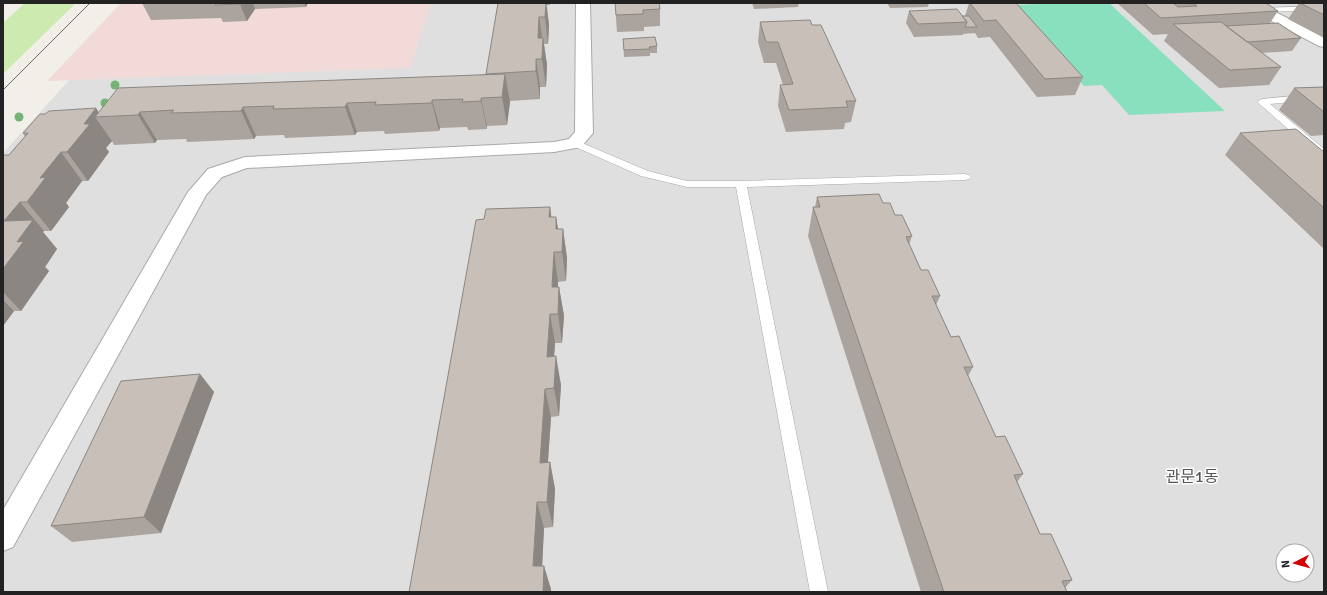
<svg xmlns="http://www.w3.org/2000/svg" width="1327" height="595" font-family="Signika,'Noto Sans KR',sans-serif">
  <style>
    .residential { fill: #e0dfdf; fill-rule: evenodd }
    .commercial { fill: #f2dad9 }
    .grass { fill: #cdebb0 }
    .pitch { fill: #88e0be }
    .lines { fill: none; stroke-linecap: round; stroke-linejoin: round }
    .service-casing { stroke: #a9a9a9; stroke-width: 1 }
    .minor-casing { stroke: #a9a9a9; stroke-width: 2 }
    .service { fill: #fff; fill-rule: evenodd }
    .minor { fill: #fff; fill-rule: evenodd }
    .tram { stroke: #707070; stroke-width: 1 }
    .tree { fill: #74b475 }
    .wall { fill: #aba49e }
    .shaded-wall { fill: #8b8681 }
    .building { fill: #c7bfb8; stroke: #8b8681 }
    .labels { text-anchor: middle; stroke-width: 3; stroke-linejoin: round; paint-order: stroke }
    .near-quarter-label { font-size: 16px; fill: #555; stroke: #fff }
  </style>
  <rect width="100%" height="100%" fill="#f2efe9"/>
  <path class="residential" d="M139 3H1324V592H3V153ZM1283 551H1307V575H1283Z"/>
  <path class="commercial" d="M121 3H431L410 68 47 81Z"/>
  <path class="grass" d="M25 3H76L3 74V23Z"/>
  <path class="pitch" d="M1063 3H1109L1225 111 1129 115 1102 85 1084 86 1013 5Z"/>
  <g class="lines">
    <defs>
      <path id="service" d="M1324 6V10L1261 12 1257 10 1261 8Z
        M1324 93V99L1270 104 1324 149V157L1320 156 1257 102 1262 99Z
        M575 140 648 171 687 181H741L965 174 969 175 971 177 969 179 965 180 747 187 828 592H810L736 187H687L641 176 571 145 570 143Z"/>
      <path id="minor" d="M576 3H590L593 133 581 147 554 152 247 168 222 177 206 195 13 547 3 551V510L188 192 208 169 245 157 554 142 569 139 575 132Z
        M1241 3H1258L1324 37V47L1319 46 1243 6Z"/>
    </defs>
    <use href="#service" class="service-casing"/>
    <use href="#minor" class="minor-casing"/>
    <use href="#service" class="service"/>
    <use href="#minor" class="minor"/>
    <path class="tram" d="M3 90 90 3"/>
  </g>
  <g class="tree">
    <circle cx="115" cy="85" r="4.5"/>
    <circle cx="105" cy="103" r="4.5"/>
    <circle cx="19" cy="117" r="4.5"/>
  </g>
  <path class="wall" d="M142 3H308L306 7 255 9 247 21 223 22 221 18 151 20Z
    M498 3H550V5H547L549 25 548 44H544L547 65 546 87H540V99L510 101 507 125 487 126V129L468 130 467 127 440 128 439 131 385 134 384 131 357 132 355 135 285 138 284 135 256 136 254 139 187 142 186 139 157 140 155 143 114 145 112 141 106 148 109 152 88 181H82L66 203 69 207 51 231H44L43 232 57 249 45 267 49 271 21 311H14L3 326V156L9 155 25 137 23 133 45 114 96 108 99 113 487 74Z
    M615 3H659L660 9V26L644 27V31L617 32Z
    M752 3H799L798 7 754 9Z
    M887 3H929L928 7 890 8Z
    M969 3H970L1083 77 1075 95 1037 97 990 37 978 38 975 33 963 34V35L914 37 906 23 909 11 965 16Z
    M1117 3H1266L1278 11 1270 23 1301 38 1292 51 1262 53 1281 67 1269 85 1219 88 1164 41 1168 34 1153 35Z
    M1299 3H1324V38L1288 19Z
    M760 22 812 25 856 101 851 122 845 123 844 129 786 132 778 106 780 85H783L776 63H764L758 42Z
    M623 39 657 46V53H650V56L624 57Z
    M1324 87V135L1311 136 1279 110 1294 88Z
    M1240 133 1324 152V249L1225 155Z
    M817 197 883 203 895 215 912 236 909 245 921 270 940 296 936 305 951 337 973 367 968 376 996 437 1023 474 1017 482 1040 534 1072 580 1065 588 1067 592H921L808 236 813 207H815Z
    M550 207 551 217H556L558 229H563L567 258 566 281 558 282V287H559L564 316 562 343H555L554 357 561 385 559 416 551 417 548 462H550L555 489 553 527 544 528 542 566 551 589V592H409L484 219Z
    M200 374 214 392 161 533 72 542 51 526Z"/>
  <path class="shaded-wall" d="M241 3H253L255 9 247 21 240 4Z
    M304 3H308L306 7Z
    M546 3 549 25 548 44 545 17Z
    M539 17 543 44 538 38Z
    M543 38 547 65 546 87 542 59Z
    M536 59 540 87V99L536 71Z
    M505 74 510 102 507 125 502 97Z
    M481 98 487 126V129L481 101Z
    M432 100 440 128 439 131 432 103Z
    M347 103 357 132 355 135 345 107Z
    M243 107 256 136 254 139 241 111Z
    M96 108 101 116 95 117 112 141 106 148 109 152 88 181 67 152 84 124Z
    M140 112 157 140 155 143 138 115Z
    M61 152 82 181 66 203 69 207 51 231 27 202 40 178Z
    M20 202 44 231 43 232 57 249 45 267 49 271 21 311 3 292V269L17 242 4 221Z
    M550 207 554 236 549 217Z
    M556 217 561 246 556 229Z
    M563 229 567 258 566 281 562 252Z
    M554 252 558 282 557 314 552 287Z
    M559 287 564 316 562 343 558 314Z
    M3 300 14 311 3 326Z
    M550 314 555 343 552 385 547 357Z
    M556 356 561 385 559 416 554 388Z
    M200 374 214 392 161 533 144 517Z
    M545 389 551 417 546 489 540 463Z
    M550 462 555 489 553 527 547 502Z
    M537 502 544 528 541 589 533 566Z
    M544 566 551 589V592H543Z"/>
  <path class="building" d="M217 3H241L240 4 215 5Z
    M498 3H546L545 17H539L538 38H543L542 59H536V71L486 74Z
    M615 3H659L660 9 643 10V14L616 15Z
    M970 3H1016L1083 77 1045 79 996 20 984 21Z
    M1144 3H1173L1178 7 1197 6 1193 3H1266L1278 11 1161 18Z
    M1300 3H1324V15Z
    M957 9 967 22 918 24 909 11Z
    M962 16H969L977 27H965L967 22Z
    M810 20 812 25H821L856 101H846L848 107 789 110 780 85 793 84 778 42H766L760 22Z
    M1221 22 1281 67 1230 70 1173 24Z
    M1278 23 1301 38 1247 42 1226 26Z
    M655 37 657 46 649 47 650 49 624 50 623 39Z
    M505 74 502 97 481 98V101L462 102 463 99 432 100V103L375 105 376 102 347 103 345 107 273 109 274 106 243 107 241 111 171 113 174 110 140 112 138 115 95 117 118 88Z
    M1324 87V112L1294 88Z
    M96 108 84 124H90L67 152H61L40 178 46 177 27 202H20L4 221 33 220 17 242 24 241 3 269V156L4 155H9L28 133H23L40 114H45L49 111Z
    M1296 129 1324 152V208L1240 133Z
    M879 194 883 203H890L895 215H902L912 236 906 237 921 270H928L940 296H932L951 337 959 336 973 367H964L996 437 1005 436 1023 474 1014 475 1040 534H1051L1072 580 1062 581 1067 592H944L813 207H820L817 197Z
    M550 207 549 217H556V229H563L562 252H554L552 287H559L558 314H550L547 357 556 356 554 388 545 389 540 463 550 462 547 502H537L533 566H544L543 592H409L476 220 484 219 486 209Z
    M200 374 144 517 51 526 121 381Z"/>
  <g class="labels">
    <g class="near-quarter-label">
      <text x="1192" y="482">관문1동</text>
    </g>
  </g>
  <rect width="1327" height="595" fill="none" stroke="#222222" stroke-width="8"/>
  <g transform="translate(1295 563) rotate(264)"><circle r="19" fill="#ffffff" stroke="#a7a7a7"/>
  <path d="M0-3L7 15L0 10L-7 15Z" fill="#d40000"/>
  <text y="-6" font-size="11" font-weight="bold" text-anchor="middle" fill="#222222">N</text>
  </g>
</svg>
